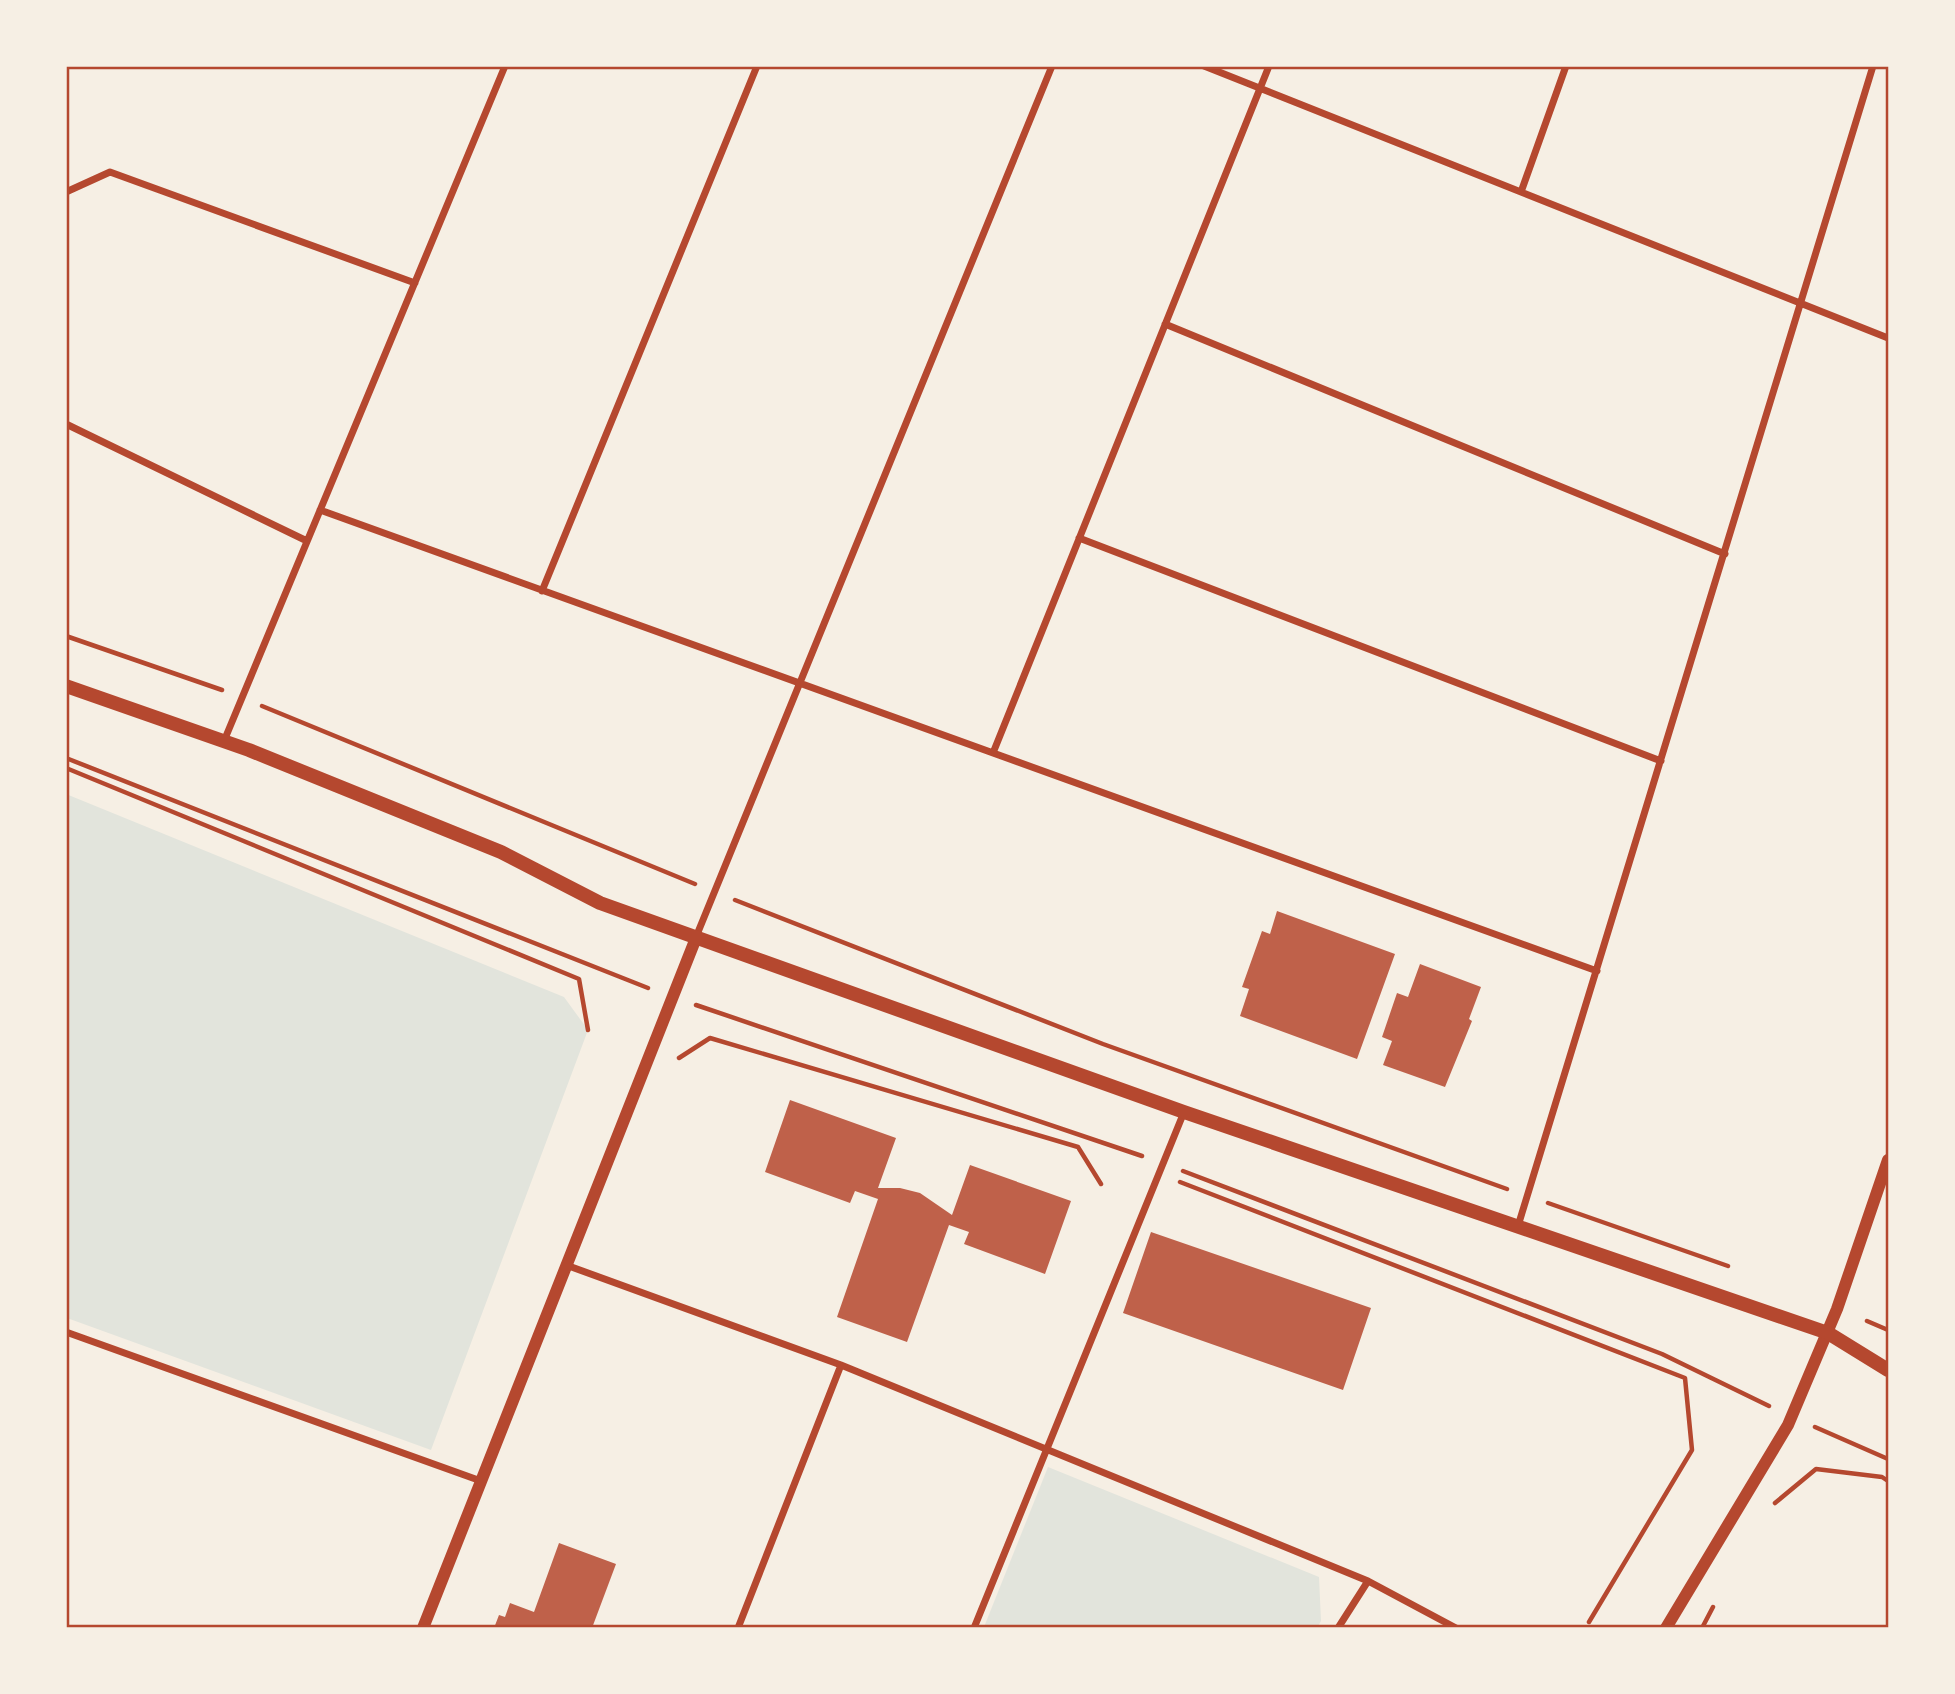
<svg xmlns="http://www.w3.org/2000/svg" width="1955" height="1694" font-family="Mulish,sans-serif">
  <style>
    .green { fill: #e2e4dc }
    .building { fill: #bf614a }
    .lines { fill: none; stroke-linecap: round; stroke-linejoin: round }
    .path { stroke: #b5482f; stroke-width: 4.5 }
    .minor { stroke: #b5482f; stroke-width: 7 }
    .tertiary { stroke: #b5482f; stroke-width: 12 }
    .secondary { stroke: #b5482f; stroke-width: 14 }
    .neatline { fill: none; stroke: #b5482f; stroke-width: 2.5 }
  </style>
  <rect width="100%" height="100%" fill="#f6efe4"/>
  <path class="green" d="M66 794 564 997 588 1030 431 1450 67 1318Z
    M1048 1467 1319 1577 1321 1621 1317 1628 984 1627Z"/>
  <path class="building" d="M1277 911 1395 954 1357 1059 1240 1016 1249 989 1242 987 1262 931 1270 934Z
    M1420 964 1481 987 1469 1019 1472 1021 1445 1087 1383 1065 1392 1041 1382 1037 1397 993 1408 997Z
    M790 1100 896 1138 878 1188H900L920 1193 952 1215 970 1165 1071 1201 1045 1274 964 1244 969 1232 949 1225 907 1342 837 1317 878 1199 855 1191 850 1203 765 1172Z
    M1151 1232 1371 1308 1343 1390 1123 1313Z
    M559 1543 616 1564 592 1628H494L499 1615 505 1617 510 1603 534 1612Z"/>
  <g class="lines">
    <path class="path" d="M66 636 222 690
      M262 706 695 884
      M66 758 648 988
      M66 768 579 979 588 1030
      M735 900 1103 1044 1507 1189
      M696 1005 1142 1156
      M679 1058 710 1038 1078 1147 1101 1184
      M1183 1171 1662 1354 1769 1406
      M1180 1182 1685 1378 1692 1450 1589 1622
      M1548 1203 1728 1266
      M1867 1321 1888 1330
      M1815 1427 1888 1459
      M1775 1503 1816 1469 1882 1477 1888 1481
      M1702 1628 1713 1607"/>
    <path class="minor" d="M1204 66 1888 338
      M66 192 110 172 415 283
      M1521 192 1566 66
      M1165 324 1725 554
      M66 424 307 541
      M320 510 1597 971
      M1079 538 1661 761
      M542 591 757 66
      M224 741 505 66
      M993 753 1269 66
      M696 937 1052 66
      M1518 1226 1873 66
      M566 1265 841 1365 1368 1581 1456 1628
      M66 1332 481 1481
      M738 1628 841 1365
      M974 1628 1184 1112
      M1338 1628 1368 1581"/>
    <path class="tertiary" d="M423 1628 696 938
      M1666 1628 1788 1425 1837 1309 1888 1160"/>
    <path class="secondary" d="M66 686 249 750 501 852 600 903 1184 1112 1828 1333 1888 1370"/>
  </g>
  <rect width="1955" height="1694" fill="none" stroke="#f6efe4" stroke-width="136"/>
  <rect x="68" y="68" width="1819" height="1558" class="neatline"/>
</svg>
